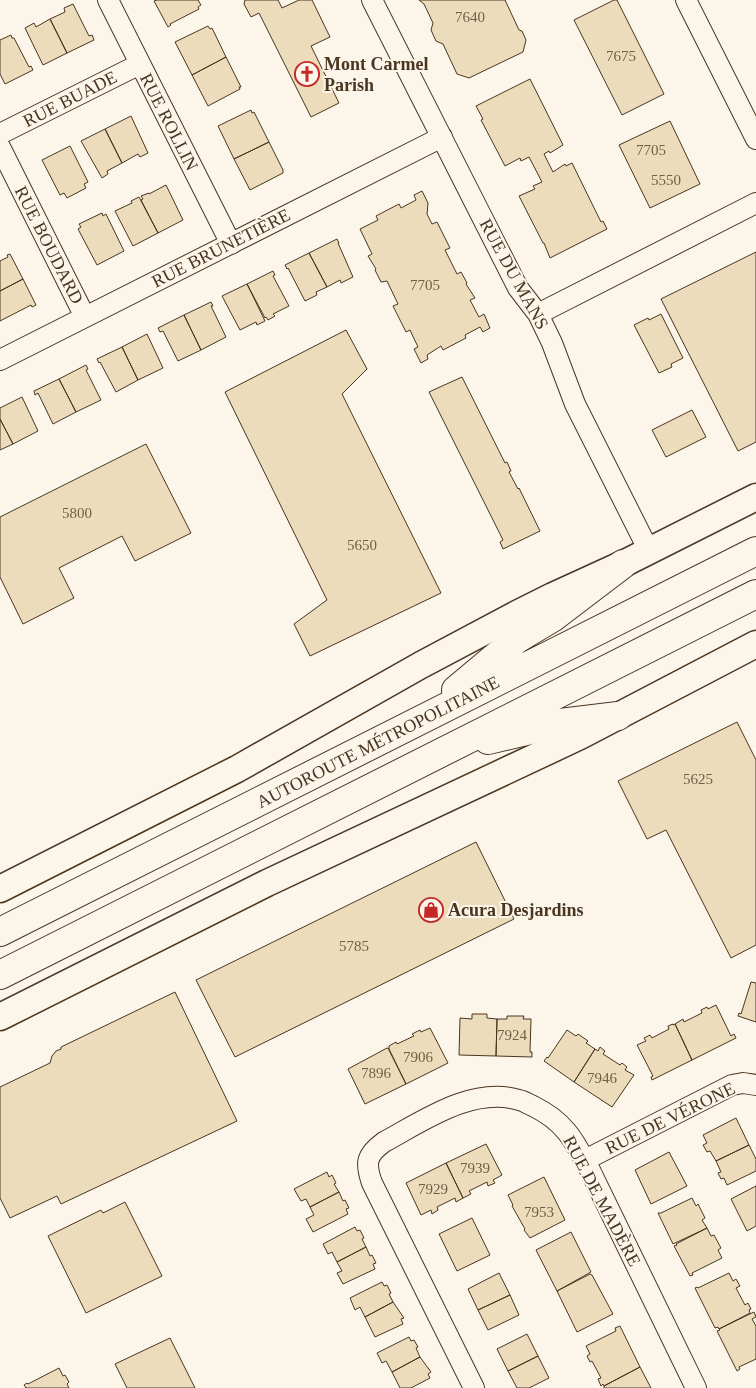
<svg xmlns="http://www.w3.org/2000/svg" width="756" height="1388" font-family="Georgia,serif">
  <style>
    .building { fill: #ecdcbc; stroke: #4a3520 }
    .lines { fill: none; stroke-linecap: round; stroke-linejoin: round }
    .minor-casing { stroke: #4a3520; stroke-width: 22 }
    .major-casing { stroke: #4a3520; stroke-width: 29 }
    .highway-casing { stroke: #4a3520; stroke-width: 30 }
    .minor { stroke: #fbf6e9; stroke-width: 20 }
    .major { stroke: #fbf6e9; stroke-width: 26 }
    .highway { stroke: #fbf6e9; stroke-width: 28 }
    .labels { text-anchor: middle; stroke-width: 4; stroke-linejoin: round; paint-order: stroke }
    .number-label { font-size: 15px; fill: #725f47 }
    .poi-label { font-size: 18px; font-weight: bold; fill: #4a3520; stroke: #fbf6e9; text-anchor: start }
    .street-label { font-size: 18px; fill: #4a3520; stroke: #fbf6e9 }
  </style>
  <rect width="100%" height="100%" fill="#fbf6e9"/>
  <path class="building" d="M157 0H198L201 5 198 7 199 9 170 24 171 25 168 27 154 1Z
    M245 0H278L282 8 299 0H312L330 37 311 46 339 103 311 117 259 13 251 17 244 4Z
    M419 0H505L519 30 522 31 526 40 523 52 469 78 457 74 443 44 436 41 431 30 433 23 424 4Z
    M614 0H617L664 94 622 115 574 20Z
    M73 4 89 36 92 35 94 40 67 53 50 19 65 12 64 8Z
    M50 19 67 53 43 65 25 28 34 23 36 27Z
    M208 26 210 29 212 28 226 57 192 75 175 42Z
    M11 35 12 38H14L29 67 31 66 33 70 5 84 0 74V40Z
    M226 57 241 87H239L240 89 208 106 192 75Z
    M530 79 563 145 550 153 549 151 544 154 553 172 565 164 566 166 572 163 601 222 603 221 607 229 550 258 544 243H543L519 196 535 189 533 186 542 182 529 157 521 161 520 158 505 166 481 120 483 119 476 106Z
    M251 110 252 113 254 112 269 142 234 159 218 126Z
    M131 116 148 153 140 157 138 154 122 163 105 129Z
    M670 121 700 184 650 208 619 145Z
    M105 129 122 163 107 171 108 174 102 178 81 141Z
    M269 142 283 170V173L250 190 234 159Z
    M70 146 88 182 84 184 86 188 67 198 64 193 60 195 42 160Z
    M166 185 183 220 158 233 141 200 143 199 141 196 149 193V194Z
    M422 191 428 203 427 214 432 224 437 222 450 248 445 250 457 274 461 272 467 283 466 284 475 298 470 300 479 317 484 314 490 328 483 332 480 327 465 335 466 338 443 350 441 346 427 355 428 359 421 363 414 349 418 347 410 330 406 332 393 306 398 304 387 281 381 282 375 270 376 269 368 256 372 254 360 229 378 220 376 216 399 204 401 208 416 200 414 195Z
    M139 197 158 233 133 246 115 211 132 203 131 201Z
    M102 213 103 216 106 214 124 251 97 265 78 229 81 227 79 224Z
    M337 239 339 243H338L353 277 341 283 340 280 327 287 309 253Z
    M756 252V442L738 451 661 299Z
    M309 253 327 287 316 292 317 295 305 301 288 268 287 269 285 265Z
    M10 254 23 279 0 291V261L8 257 7 255Z
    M273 271 275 275 273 276 289 306 273 314 275 316 268 320 266 317 265 318 247 284Z
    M23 279 36 305 32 307 31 305 0 321V291Z
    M247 284 265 321 257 325 256 322 240 330 222 296Z
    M211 302 213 306H211L226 337 201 350 184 315Z
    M661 314 683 358 671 364 672 367 659 373 634 325 648 318 649 320Z
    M184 315 201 350 178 361 163 331 160 332 158 328Z
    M346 330 367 369 342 394 441 593 310 656 294 624 327 600 225 392Z
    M147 334 163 368 138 380 122 347Z
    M122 347 138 380 116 392 100 362 99 363 97 359Z
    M86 365 88 369 86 370 101 400 76 412 59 379Z
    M462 377 505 463 507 462 511 471 509 472 518 489 519 488 540 531 503 549 500 542 503 540 429 392Z
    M59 379 76 412 53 424 38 393 35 395 34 391Z
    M22 397 38 431 13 444 0 419V408Z
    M692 410 706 437 666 457 652 430Z
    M0 419 13 444 0 450Z
    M146 444 191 533 135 561 122 536 59 568 74 598 23 624 0 577V517Z
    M737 722 756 760V945L731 958 666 830 647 839 618 781Z
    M476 842 514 919 235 1057 196 980Z
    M751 982 756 983V1022L738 1016 739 1013 741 1014Z
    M175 992 237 1121 61 1204 57 1196 10 1218 0 1198V1087L50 1063 52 1056 56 1051 61 1049V1047Z
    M716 1005 731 1036 734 1034 736 1038 692 1060 675 1024 683 1019 684 1022 702 1013 701 1010 707 1007 708 1009Z
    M472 1014H487V1018L497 1019 496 1056 459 1055 460 1018 472 1019Z
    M507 1016H524L523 1019H531L530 1052H532V1057L496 1056 497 1019H507Z
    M673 1024V1025L675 1024 692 1060 652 1080 651 1077 653 1076 637 1045 646 1041 644 1038 650 1035 652 1038 669 1029 668 1026Z
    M430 1028 448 1063 406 1084 389 1050V1046L396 1042 397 1044 414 1036 412 1034 420 1030 421 1032Z
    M567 1030 576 1036 578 1034 588 1041 586 1043 595 1049 574 1082 544 1061 547 1057 548 1058Z
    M600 1047 605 1051 603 1054 620 1065 622 1063 627 1067 625 1070 634 1075 612 1107 574 1082 595 1049 598 1051Z
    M387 1048 389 1049 406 1084 365 1104 348 1069Z
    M736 1118 749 1145 716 1161 710 1151 707 1152 703 1145 707 1143 703 1135Z
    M486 1144 502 1175 493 1180 495 1183 488 1186 487 1182 469 1191 471 1194 463 1198 446 1163Z
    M749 1145 756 1159V1171L727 1185 724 1178 721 1179 718 1173 721 1172 716 1161Z
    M669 1152 687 1186 651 1204 635 1170Z
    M446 1163 463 1198 456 1202 455 1198 437 1207 438 1210 432 1214 431 1210 421 1215 406 1183Z
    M327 1172 329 1177 332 1175 336 1183 334 1184 339 1192 310 1207 306 1199 301 1201 294 1189Z
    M544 1177 565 1220 530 1238 524 1230 525 1229 512 1206 513 1205 508 1195Z
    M756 1186V1226L747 1231 731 1199Z
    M339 1192 343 1201 345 1200 349 1208 346 1209 348 1214 313 1232 306 1219 314 1215 310 1207Z
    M692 1198 696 1206 698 1204 705 1218 702 1220 707 1228 673 1244 658 1213H661Z
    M125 1202 162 1276 86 1313 48 1236 101 1210 103 1213Z
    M472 1218 490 1255 457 1271 439 1234Z
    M355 1227 357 1231 360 1230 364 1238 362 1239 366 1247 337 1262 332 1252 328 1254 323 1244Z
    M707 1228 711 1236 714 1235 721 1248 718 1250 722 1258 692 1273 693 1275 690 1276 674 1246 677 1245 676 1244Z
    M571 1232 591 1272 557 1291 536 1250Z
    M366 1247 370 1256 372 1255 376 1263 373 1264 375 1269 343 1284 337 1273 342 1271 337 1262Z
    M499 1273 510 1295 478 1310 468 1289Z
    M729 1273 733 1281 736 1279 740 1286 736 1288 745 1305 748 1303 751 1309 749 1310 750 1313 719 1329 718 1327 715 1328 695 1288 697 1287 698 1288Z
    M590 1274 592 1275 613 1314 577 1332 557 1291Z
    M382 1282 384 1286 387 1285 391 1293 389 1294 393 1302 365 1317 360 1307 355 1310 350 1298Z
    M510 1295 519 1315 488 1330 478 1310Z
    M393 1302 404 1318 401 1319 403 1324 375 1337 365 1317Z
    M754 1312 756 1317 752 1319 756 1326V1359L739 1367 740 1369 737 1371 717 1331 720 1330 719 1329Z
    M620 1326 640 1367 604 1386 603 1384 601 1386 598 1379 601 1378 592 1361 590 1362 587 1356 590 1354 586 1346 616 1331 615 1328Z
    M527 1334 538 1356 508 1371 497 1349Z
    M409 1337 411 1341 414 1340 418 1347 416 1348 420 1357 392 1372 386 1361 382 1363 377 1353Z
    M170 1338 195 1388H127L115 1364Z
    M538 1356 549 1378 529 1388H517L508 1371Z
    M420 1357 431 1372 428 1374 430 1378 411 1388H400L392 1372Z
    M640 1367 651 1388H604V1386Z
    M59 1368 63 1376 65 1375 69 1382 67 1384 69 1388H26L24 1385 27 1383 28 1384Z"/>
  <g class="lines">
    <defs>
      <path id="minor" d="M108 0 231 244
        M372 0 518 288 538 314 552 343 575 404 649 551
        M686 0 756 139
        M0 134 140 64
        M0 147 85 317
        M538 314 756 203
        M0 360 442 137
        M585 1160 732 1085 743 1083 756 1085
        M474 1388 372 1183C365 1163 366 1155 384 1142 423 1121 472 1086 519 1100 524 1101 528 1104 533 1106 545 1112 558 1121 566 1131 574 1140 579 1151 585 1160L696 1388"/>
      <path id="major" d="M0 889 237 769 421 665 517 614 553 596 623 564 756 497
        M0 1017 267 883 580 736 756 644"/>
      <path id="highway" d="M456 690 517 639 552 618 623 564
        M488 740 560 723 618 716
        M0 932 756 551
        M0 975 756 594"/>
    </defs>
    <use href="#minor" class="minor-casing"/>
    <use href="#major" class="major-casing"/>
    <use href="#highway" class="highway-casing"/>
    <use href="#minor" class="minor"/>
    <use href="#major" class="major"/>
    <use href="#highway" class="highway"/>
  </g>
  <defs>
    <symbol id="church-ring" viewBox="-11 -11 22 22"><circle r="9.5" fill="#fbf6e9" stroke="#c62828" stroke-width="1.5"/><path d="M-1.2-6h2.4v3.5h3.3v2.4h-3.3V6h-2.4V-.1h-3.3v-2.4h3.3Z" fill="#c62828"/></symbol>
    <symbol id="shop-ring" viewBox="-11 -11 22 22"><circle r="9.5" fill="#fbf6e9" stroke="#c62828" stroke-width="1.5"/><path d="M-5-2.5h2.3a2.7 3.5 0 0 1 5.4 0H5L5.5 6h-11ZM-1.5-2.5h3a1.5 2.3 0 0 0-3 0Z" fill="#c62828"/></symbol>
  </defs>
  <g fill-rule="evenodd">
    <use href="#church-ring" x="293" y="60" width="28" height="28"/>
    <use href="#shop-ring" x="417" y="896" width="28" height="28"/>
  </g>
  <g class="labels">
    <g class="number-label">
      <text x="470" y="22">7640</text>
      <text x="621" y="61">7675</text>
      <text x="651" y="155">7705</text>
      <text x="666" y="185">5550</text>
      <text x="425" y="290">7705</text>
      <text x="77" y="518">5800</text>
      <text x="362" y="550">5650</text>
      <text x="698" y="784">5625</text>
      <text x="354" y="951">5785</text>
      <text x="512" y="1040">7924</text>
      <text x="418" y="1062">7906</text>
      <text x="376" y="1078">7896</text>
      <text x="602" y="1083">7946</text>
      <text x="475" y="1173">7939</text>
      <text x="433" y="1194">7929</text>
      <text x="539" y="1217">7953</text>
    </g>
    <g class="poi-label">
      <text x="324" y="70">Mont Carmel<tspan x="324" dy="21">Parish</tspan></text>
      <text x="448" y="916">Acura Desjardins</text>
    </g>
    <g class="street-label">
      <text transform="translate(70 99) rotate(-27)" y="6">RUE BUADE</text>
      <text transform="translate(169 122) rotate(63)" y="6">RUE ROLLIN</text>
      <text transform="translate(49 245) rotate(63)" y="6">RUE BOUDARD</text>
      <text transform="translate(221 248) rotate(-27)" y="6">RUE BRUNETIÈRE</text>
      <text transform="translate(514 274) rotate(61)" y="6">RUE DU MANS</text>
      <text transform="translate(378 742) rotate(-27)" y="6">AUTOROUTE MÉTROPOLITAINE</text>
      <text transform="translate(670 1118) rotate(-26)" y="6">RUE DE VÉRONE</text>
      <text transform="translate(602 1201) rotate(62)" y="6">RUE DE MADÈRE</text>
    </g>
  </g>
</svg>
